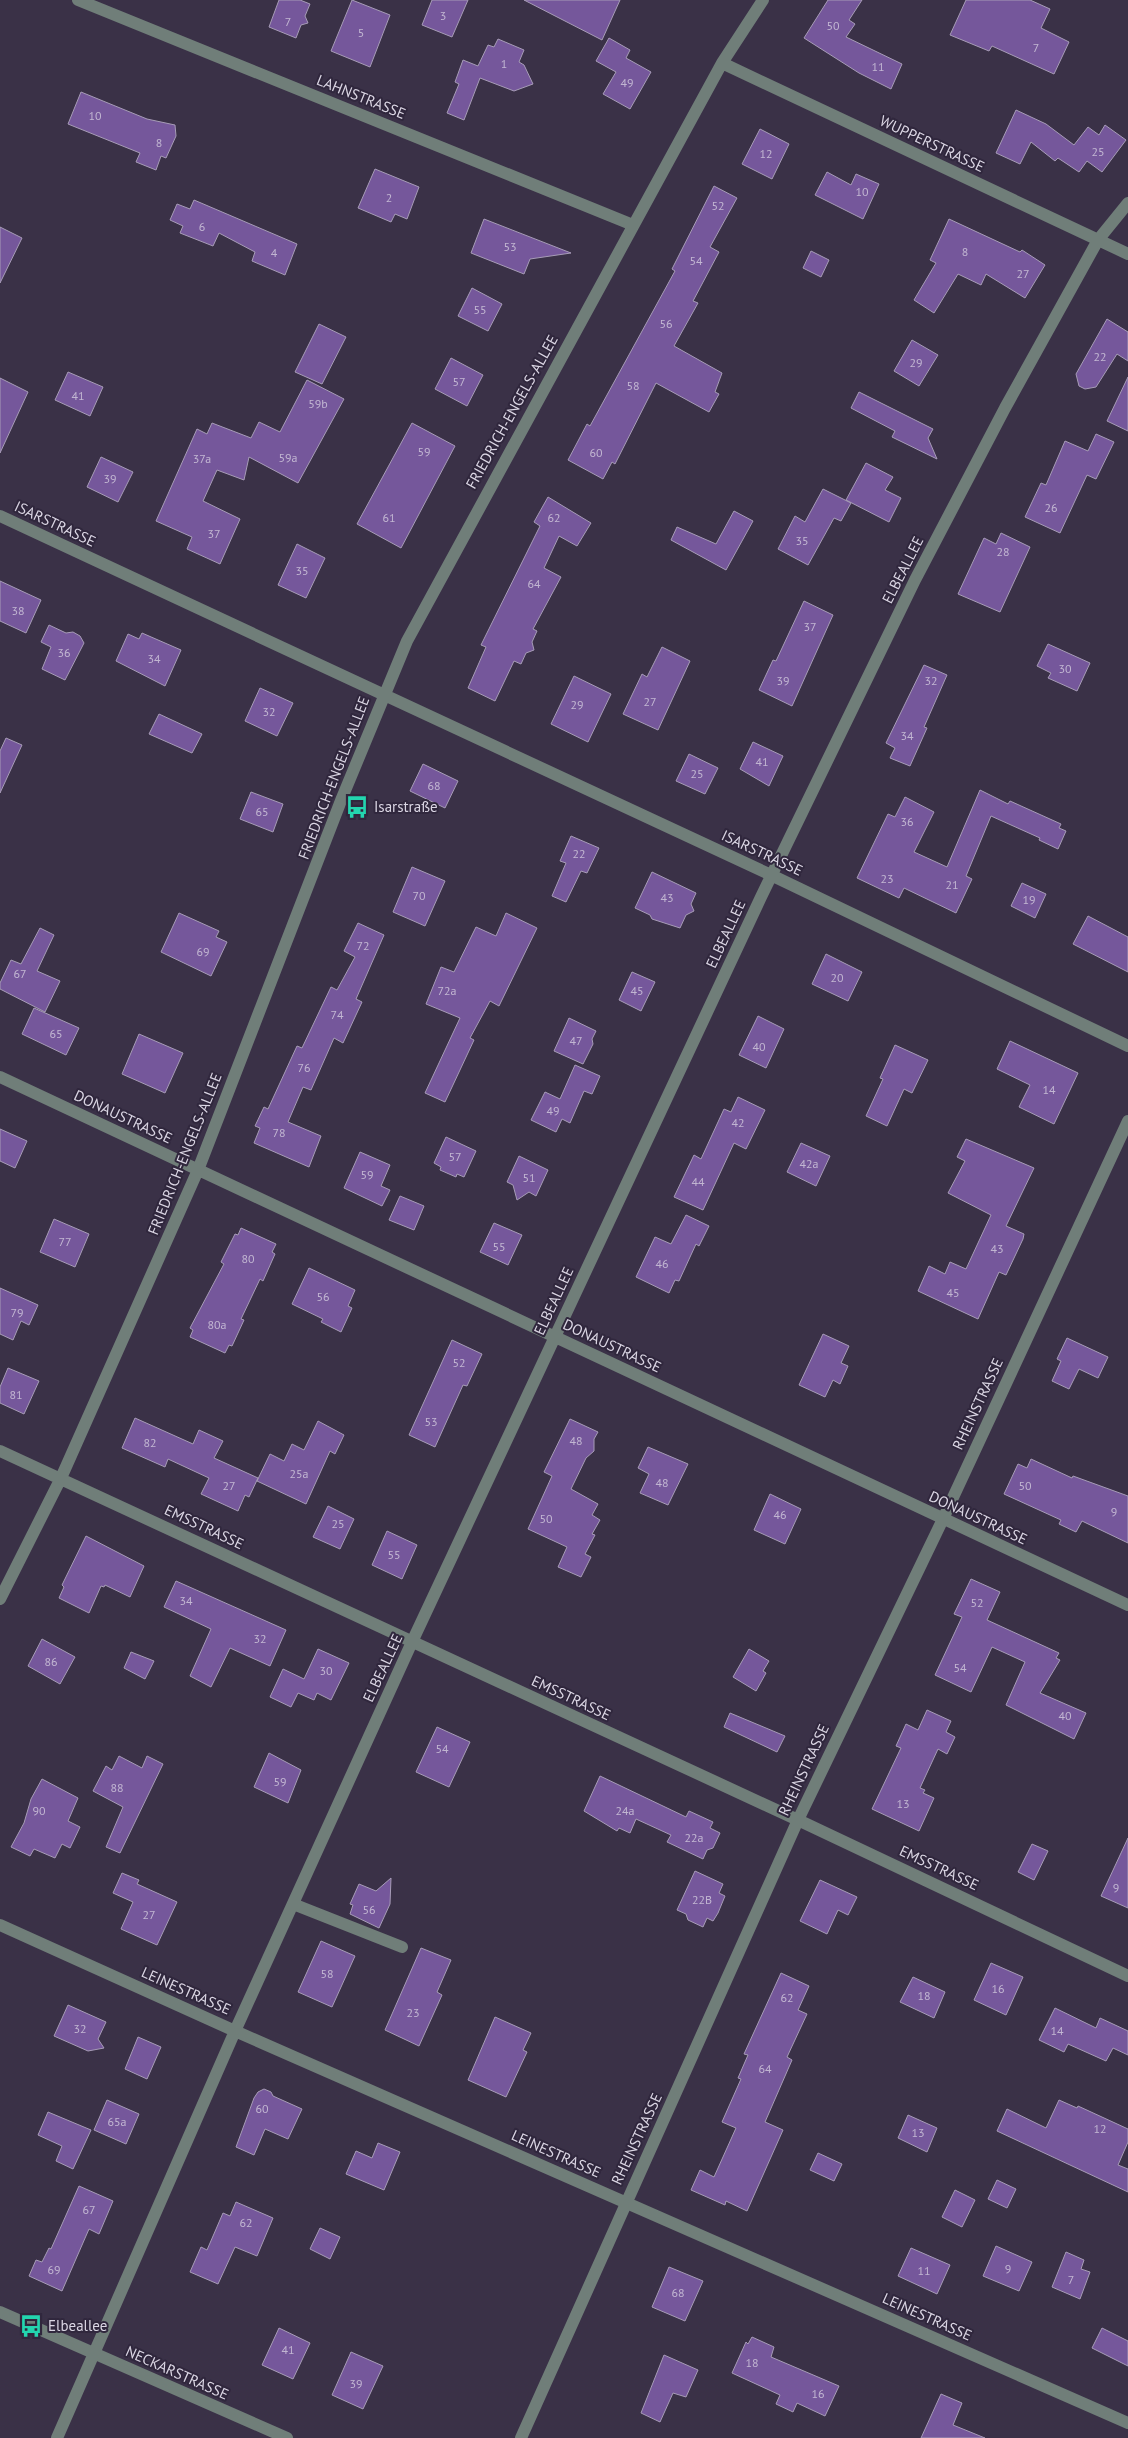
<svg xmlns="http://www.w3.org/2000/svg" width="1128" height="2438" font-family="'PT Sans',sans-serif">
  <style>
    .building { fill: #75579b; stroke: #a79cb7 }
    .lines { fill: none; stroke-linecap: round; stroke-linejoin: round }
    .minor { stroke: #707e79; stroke-width: 12 }
    .labels { text-anchor: middle; stroke-width: 4; stroke-linejoin: round; paint-order: stroke }
    .number-label { font-size: 12px; fill: #c2b6d2 }
    .street-label { font-size: 15px; fill: #dbd6e4; stroke: #30273d }
    .poi-label { font-size: 15px; fill: #dbd6e4; stroke: #30273d; text-anchor: start }
  </style>
  <rect width="100%" height="100%" fill="#3a3147"/>
  <path class="building" d="M279 0H300L310 4 305 16 308 23 301 25 296 38 269 27Z
    M352 0 390 15 370 67 331 51Z
    M432 0H468L452 37 422 25Z
    M524 0H620L602 40Z
    M828 0H862L849 20 855 24 846 37 902 64 891 89 859 73 804 38Z
    M966 0H1030L1050 9 1041 28 1069 42 1054 74 992 46 989 51 950 35Z
    M609 38 630 50 626 58 651 72 630 109 603 94 616 72 596 61Z
    M498 39 524 50 519 62 524 65 533 84 514 91 480 78 464 120 447 113 459 84 455 82 463 60 478 66 488 45 494 47Z
    M81 92 147 119 175 125 176 136 166 158 161 156 156 170 136 162 140 153 68 124Z
    M1016 110 1046 124 1074 145 1088 127 1099 135 1105 125 1126 140 1102 172 1087 161 1079 172 1058 158 1055 161 1031 142 1020 164 996 153Z
    M760 129 789 144 772 179 742 164Z
    M375 169 419 187 407 219 395 214 391 222 358 208Z
    M827 172 851 185 856 174 879 184 863 219 815 195Z
    M714 186 737 198 710 247 719 252 693 301 698 303 674 346 722 373 715 392 719 394 709 412 656 383 615 464 612 462 603 479 568 460 587 424 590 426 675 271 672 269Z
    M194 200 297 244 285 275 252 261 255 252 219 233 213 246 180 233 183 226 170 220 177 204 190 209Z
    M484 219 571 253 530 259 524 274 471 253Z
    M949 219 1020 252 1022 250 1045 265 1025 298 986 274 981 285 958 274 934 313 914 300 936 263 930 260Z
    M0 227 22 238 0 283Z
    M811 251 829 260 821 277 803 268Z
    M472 288 502 304 488 331 458 316Z
    M1107 319 1128 332V361L1117 354 1096 387 1085 389 1079 386 1076 374Z
    M319 324 346 337 322 384 295 372Z
    M912 340 938 355 919 386 894 371Z
    M451 358 483 375 467 406 435 389Z
    M68 372 103 387 90 416 55 400Z
    M1128 377V431L1107 421Z
    M0 378 28 392 0 453Z
    M307 380 344 399 298 483 249 457 244 480 217 470 203 501 240 519 220 564 187 549 192 537 156 521 197 429 207 434 212 423 251 438 259 422 280 432Z
    M859 392 933 429 928 438 937 459 892 437 895 431 851 408Z
    M412 423 455 446 401 548 357 524Z
    M1096 434 1114 442 1096 479 1087 475 1060 533 1025 517 1041 483 1046 485 1065 441 1088 451Z
    M101 457 133 472 118 502 87 487Z
    M866 463 893 477 885 490 901 498 889 522 846 500Z
    M823 489 851 503 841 521 834 518 808 565 778 549 795 516 805 522Z
    M548 497 591 523 577 546 559 536 544 568 561 577 533 629 537 631 532 642 534 650 526 653 521 664 514 661 495 701 468 688 486 647 481 645 540 526 534 522Z
    M734 511 753 521 726 570 671 540 677 527 716 544Z
    M1001 533 1030 547 1000 612 958 594 984 538 996 544Z
    M297 544 325 558 306 598 278 585Z
    M0 581 41 600 26 633 0 621Z
    M804 601 833 615 792 706 759 690 773 660 776 661Z
    M49 625 66 633 73 632 80 636 84 643 65 680 42 669 51 647 41 642Z
    M142 633 181 650 165 686 116 661 128 634 139 639Z
    M1048 644 1090 663 1077 691 1048 678 1051 673 1037 666Z
    M662 647 690 661 658 730 623 714 642 674 647 677Z
    M924 665 947 675 924 727 927 728 910 766 890 758 895 748 886 743Z
    M574 676 611 694 588 742 551 724Z
    M260 688 293 703 277 736 245 721Z
    M159 714 202 734 192 753 149 734Z
    M6 738 22 745 0 793V751Z
    M753 742 783 756 769 786 740 769Z
    M689 754 718 768 705 794 676 781Z
    M423 764 458 781 445 808 410 791Z
    M980 790 1008 804 1010 801 1061 824 1059 828 1066 831 1058 849 1039 840 1040 838 991 816 966 876 972 879 956 913 904 888 899 898 857 878 888 814 895 817 905 797 934 812 914 852 947 867Z
    M251 792 283 804 273 832 240 819Z
    M571 836 599 848 587 873 581 871 566 902 552 896 566 863 560 861Z
    M412 867 445 881 425 926 393 912Z
    M652 872 696 893 691 904 694 911 686 915 680 928 652 919 650 915 635 908Z
    M1022 883 1046 894 1035 918 1011 906Z
    M179 913 219 931 216 937 227 942 211 976 161 952Z
    M506 913 537 928 499 1006 490 1001 470 1038 474 1040 445 1102 425 1093 460 1018 426 1004 441 967 454 972 476 927 496 936Z
    M1088 916 1128 937V972L1073 944Z
    M358 923 384 935 356 999 362 1002 343 1043 334 1038 311 1090 303 1087 288 1122 321 1136 309 1167 254 1143 260 1128 255 1126 264 1107 268 1109 297 1046 302 1048 331 987 337 990 355 957 344 951Z
    M40 928 54 935 37 971 60 981 45 1012 0 989V983L11 960 21 964Z
    M826 954 862 972 848 1001 812 984Z
    M632 972 655 982 641 1011 619 1000Z
    M34 1008 79 1028 66 1055 22 1034Z
    M758 1016 784 1029 766 1068 739 1055Z
    M569 1018 596 1031 592 1039 593 1044 583 1064 554 1051Z
    M139 1034 183 1053 165 1093 122 1074Z
    M1010 1041 1078 1073 1054 1124 1019 1107 1030 1085 997 1069Z
    M895 1045 928 1060 912 1093 904 1089 887 1126 866 1116 883 1079 880 1078Z
    M575 1065 600 1076 592 1094 584 1091 570 1123 562 1119 556 1132 531 1120 545 1092 560 1099Z
    M738 1097 765 1110 746 1149 734 1143 703 1210 674 1197 694 1155 701 1159 724 1109 731 1112Z
    M0 1129 27 1141 15 1168 0 1161Z
    M446 1137 476 1151 464 1177 457 1174 456 1177 440 1170 441 1167 434 1163Z
    M966 1139 1034 1168 1006 1226 1024 1234 1023 1239 1006 1275 999 1272 978 1319 918 1291 929 1266 945 1274 950 1262 966 1269 991 1215 948 1193 965 1161 957 1157Z
    M801 1143 830 1156 816 1186 787 1172Z
    M360 1152 390 1165 381 1186 390 1190 382 1206 344 1188Z
    M519 1156 548 1170 536 1196 529 1192 517 1200 513 1185 507 1182Z
    M400 1196 424 1206 414 1230 389 1220Z
    M686 1215 709 1226 699 1246 696 1244 679 1281 675 1280 669 1293 636 1277 655 1237 671 1244Z
    M54 1219 89 1234 75 1267 40 1252Z
    M494 1223 522 1235 508 1265 480 1252Z
    M241 1228 276 1244 272 1252 275 1254 263 1281 260 1279 241 1319 244 1320 232 1346 229 1345 225 1353 190 1337 193 1330 190 1328 224 1264 221 1262 235 1234 238 1235Z
    M309 1268 355 1290 348 1306 352 1308 341 1332 321 1322 323 1319 292 1304Z
    M0 1288 38 1305 29 1325 21 1321 13 1340 0 1334Z
    M823 1334 849 1346 841 1363 848 1366 840 1384 833 1380 825 1397 799 1385Z
    M1067 1338 1108 1357 1098 1378 1079 1369 1069 1389 1052 1381 1061 1361 1057 1359Z
    M452 1340 482 1354 467 1386 463 1385 435 1447 409 1435Z
    M8 1368 39 1381 24 1414 0 1403V1387Z
    M135 1418 193 1444 199 1430 223 1441 214 1458 258 1478 249 1497 245 1495 238 1511 201 1494 209 1478 168 1459 165 1467 122 1448Z
    M570 1419 598 1432 594 1439V1451L586 1458 571 1489 598 1504 592 1515 600 1520 592 1534 595 1535 585 1554 591 1557 581 1577 558 1567 567 1547 528 1529 552 1476 544 1472Z
    M318 1421 344 1435 335 1454 330 1451 306 1504 257 1481 270 1454 284 1461 292 1444 304 1450Z
    M648 1447 688 1464 668 1505 640 1493 649 1474 638 1468Z
    M1031 1459 1072 1478 1073 1476 1128 1496V1543L1082 1521 1076 1532 1059 1524 1061 1520 1004 1494 1018 1464 1027 1468Z
    M770 1494 801 1509 785 1544 754 1530Z
    M328 1506 354 1519 340 1549 313 1537Z
    M387 1531 417 1545 402 1579 372 1565Z
    M86 1536 144 1566 130 1597 105 1585 104 1587 101 1586 89 1613 59 1598 64 1587 62 1585Z
    M971 1579 1000 1592 987 1620 1059 1653 1056 1658 1060 1660 1040 1693 1086 1713 1074 1739 1006 1705 1025 1662 992 1647 971 1692 935 1675 962 1617 954 1614Z
    M176 1581 286 1630 270 1666 230 1648 211 1687 190 1676 211 1629 164 1607Z
    M42 1639 75 1657 60 1684 28 1666Z
    M318 1649 349 1663 331 1700 317 1693 314 1700 298 1693 291 1707 270 1697 283 1669 304 1679Z
    M749 1649 769 1661 763 1671 766 1673 756 1691 733 1677Z
    M131 1652 154 1661 145 1679 124 1668Z
    M927 1710 951 1721 946 1732 955 1737 947 1754 938 1749 920 1788 925 1790 923 1793 934 1798 919 1831 872 1809 901 1748 896 1746 906 1724 918 1730Z
    M730 1713 785 1736 777 1752 724 1727Z
    M437 1727 470 1742 449 1787 416 1772Z
    M269 1753 301 1770 288 1803 254 1787Z
    M119 1756 142 1768 147 1756 163 1764 120 1853 106 1847 123 1807 93 1791 106 1766 112 1770Z
    M600 1776 686 1817 689 1811 713 1822 710 1828 720 1833 713 1848 707 1850 703 1859 667 1842 671 1835 636 1819 630 1833 619 1828 617 1831 584 1811Z
    M42 1779 78 1798 68 1821 80 1827 70 1848 62 1844 55 1858 34 1849 30 1856 11 1847 24 1823 31 1799Z
    M1128 1838V1908L1101 1896Z
    M1032 1844 1048 1851 1034 1880 1018 1872Z
    M695 1871 723 1884 719 1893 725 1896 718 1913 713 1921 707 1918 703 1927 688 1920 686 1914 677 1910Z
    M122 1873 139 1880 137 1884 177 1902 157 1945 121 1929 133 1902 113 1893Z
    M391 1878 390 1904 379 1928 350 1914 353 1905 350 1904 359 1884 376 1891Z
    M820 1880 857 1897 848 1915 838 1910 827 1934 800 1921Z
    M321 1941 355 1956 332 2007 298 1992Z
    M421 1948 451 1960 437 1992 442 1995 419 2046 385 2030Z
    M991 1963 1023 1977 1006 2015 974 2000Z
    M781 1973 809 1986 798 2010 807 2014 787 2057 792 2060 765 2122 783 2130 747 2211 726 2201 725 2205 691 2190 700 2170 714 2177 736 2128 722 2122 741 2079 738 2078 748 2055 744 2054Z
    M913 1977 945 1992 934 2018 900 2002Z
    M68 2005 106 2022 98 2039 104 2048 88 2051 54 2036Z
    M1055 2008 1096 2028 1100 2018 1128 2031V2055L1113 2048 1106 2061 1068 2044 1064 2052 1039 2040Z
    M495 2017 531 2033 523 2050 527 2052 506 2097 468 2080Z
    M138 2037 161 2047 147 2079 125 2069Z
    M264 2089 271 2092 273 2096 302 2109 288 2139 265 2129 254 2155 236 2147 254 2098 258 2092Z
    M107 2100 139 2114 126 2144 94 2130Z
    M1059 2100 1077 2108 1078 2106 1128 2129V2142L1118 2165 1128 2169V2192L997 2131 1007 2109 1046 2128Z
    M48 2112 91 2130 73 2169 56 2161 62 2146 38 2135Z
    M908 2115 937 2128 927 2152 898 2138Z
    M378 2143 400 2152 384 2190 346 2174 356 2151 372 2158Z
    M818 2153 842 2164 834 2181 810 2170Z
    M997 2180 1016 2189 1007 2208 988 2199Z
    M79 2186 113 2201 99 2234 89 2229 62 2291 29 2276 36 2260 42 2262 49 2248 51 2249Z
    M955 2190 975 2200 962 2227 942 2217Z
    M236 2202 273 2218 257 2256 235 2247 218 2284 190 2272 201 2247 207 2250 223 2213 230 2216Z
    M320 2228 340 2237 330 2259 310 2249Z
    M996 2246 1032 2262 1019 2291 983 2276Z
    M911 2248 950 2265 937 2294 898 2276Z
    M1066 2252 1084 2260 1081 2269 1090 2272 1080 2299 1052 2287Z
    M669 2267 703 2281 685 2321 652 2307Z
    M279 2328 310 2343 293 2379 262 2365Z
    M1102 2328 1128 2341V2366L1092 2348Z
    M752 2337 774 2347 771 2357 839 2386 825 2416 797 2403 793 2412 776 2404 780 2395 732 2373 746 2342 748 2344Z
    M351 2352 383 2366 363 2409 332 2395Z
    M664 2355 698 2370 686 2397 673 2393 660 2422 641 2413Z
    M941 2394 962 2403 953 2425 985 2438H921Z"/>
  <g class="lines">
    <path class="minor" d="M78 0 633 225
      M722 63 1128 254
      M0 516 771 875 1128 1046
      M0 1077 1128 1605
      M0 1451 798 1820 1128 1976
      M0 1599 61 1478 198 1170 342 798 407 641 722 63 763 0
      M293 1904 402 1947
      M0 1925 235 2031 1128 2423
      M0 2312 287 2438
      M57 2438 235 2031 412 1642 761 897 915 580 1005 408 1098 240 1128 203
      M521 2438 798 1820 943 1519 1128 1121"/>
  </g>
  <defs>
    <symbol id="bus-bare" viewBox="-9 -9 18 18"><path d="M-5-6H5V4H4V6H2V4H-2V6H-4V4H-5ZM-3.5-4V0h7V-4ZM-3.5 1.2v1.5H-2V1.2ZM2 1.2v1.5H3.5V1.2Z" fill="#23d5af" stroke="#30273d" stroke-width="2.5" paint-order="stroke"/></symbol>
  </defs>
  <g fill-rule="evenodd">
    <use href="#bus-bare" x="341" y="791" width="32" height="32"/>
    <use href="#bus-bare" x="15" y="2310" width="32" height="32"/>
  </g>
  <g class="labels">
    <g class="number-label">
      <text x="443" y="20">3</text>
      <text x="288" y="26">7</text>
      <text x="833" y="30">50</text>
      <text x="361" y="37">5</text>
      <text x="1036" y="52">7</text>
      <text x="504" y="68">1</text>
      <text x="878" y="71">11</text>
      <text x="627" y="87">49</text>
      <text x="95" y="120">10</text>
      <text x="159" y="147">8</text>
      <text x="1098" y="156">25</text>
      <text x="766" y="158">12</text>
      <text x="862" y="196">10</text>
      <text x="389" y="202">2</text>
      <text x="718" y="210">52</text>
      <text x="202" y="231">6</text>
      <text x="510" y="251">53</text>
      <text x="965" y="256">8</text>
      <text x="274" y="257">4</text>
      <text x="696" y="265">54</text>
      <text x="1023" y="278">27</text>
      <text x="480" y="314">55</text>
      <text x="666" y="328">56</text>
      <text x="1100" y="361">22</text>
      <text x="916" y="367">29</text>
      <text x="459" y="386">57</text>
      <text x="633" y="390">58</text>
      <text x="78" y="400">41</text>
      <text x="318" y="408">59b</text>
      <text x="424" y="456">59</text>
      <text x="596" y="457">60</text>
      <text x="288" y="462">59a</text>
      <text x="202" y="463">37a</text>
      <text x="110" y="483">39</text>
      <text x="1051" y="512">26</text>
      <text x="389" y="522">61</text>
      <text x="554" y="522">62</text>
      <text x="214" y="538">37</text>
      <text x="802" y="545">35</text>
      <text x="1003" y="556">28</text>
      <text x="302" y="575">35</text>
      <text x="534" y="588">64</text>
      <text x="18" y="615">38</text>
      <text x="810" y="631">37</text>
      <text x="64" y="657">36</text>
      <text x="154" y="663">34</text>
      <text x="1065" y="673">30</text>
      <text x="783" y="685">39</text>
      <text x="931" y="685">32</text>
      <text x="650" y="706">27</text>
      <text x="577" y="709">29</text>
      <text x="269" y="716">32</text>
      <text x="907" y="740">34</text>
      <text x="762" y="766">41</text>
      <text x="697" y="778">25</text>
      <text x="434" y="790">68</text>
      <text x="262" y="816">65</text>
      <text x="907" y="826">36</text>
      <text x="579" y="858">22</text>
      <text x="887" y="883">23</text>
      <text x="952" y="889">21</text>
      <text x="419" y="900">70</text>
      <text x="667" y="902">43</text>
      <text x="1029" y="904">19</text>
      <text x="363" y="950">72</text>
      <text x="203" y="956">69</text>
      <text x="20" y="978">67</text>
      <text x="837" y="982">20</text>
      <text x="447" y="995">72a</text>
      <text x="637" y="995">45</text>
      <text x="337" y="1019">74</text>
      <text x="56" y="1038">65</text>
      <text x="576" y="1045">47</text>
      <text x="759" y="1051">40</text>
      <text x="304" y="1072">76</text>
      <text x="1049" y="1094">14</text>
      <text x="553" y="1115">49</text>
      <text x="738" y="1127">42</text>
      <text x="279" y="1137">78</text>
      <text x="455" y="1161">57</text>
      <text x="809" y="1168">42a</text>
      <text x="367" y="1179">59</text>
      <text x="529" y="1182">51</text>
      <text x="698" y="1186">44</text>
      <text x="65" y="1246">77</text>
      <text x="499" y="1251">55</text>
      <text x="997" y="1253">43</text>
      <text x="248" y="1263">80</text>
      <text x="662" y="1268">46</text>
      <text x="953" y="1297">45</text>
      <text x="323" y="1301">56</text>
      <text x="17" y="1317">79</text>
      <text x="217" y="1329">80a</text>
      <text x="459" y="1367">52</text>
      <text x="16" y="1399">81</text>
      <text x="431" y="1426">53</text>
      <text x="576" y="1445">48</text>
      <text x="150" y="1447">82</text>
      <text x="299" y="1478">25a</text>
      <text x="662" y="1487">48</text>
      <text x="229" y="1490">27</text>
      <text x="1025" y="1490">50</text>
      <text x="1114" y="1516">9</text>
      <text x="780" y="1519">46</text>
      <text x="546" y="1523">50</text>
      <text x="338" y="1528">25</text>
      <text x="394" y="1559">55</text>
      <text x="186" y="1605">34</text>
      <text x="977" y="1607">52</text>
      <text x="260" y="1643">32</text>
      <text x="51" y="1666">86</text>
      <text x="960" y="1672">54</text>
      <text x="326" y="1675">30</text>
      <text x="1065" y="1720">40</text>
      <text x="442" y="1753">54</text>
      <text x="280" y="1786">59</text>
      <text x="117" y="1792">88</text>
      <text x="903" y="1808">13</text>
      <text x="39" y="1815">90</text>
      <text x="625" y="1815">24a</text>
      <text x="694" y="1842">22a</text>
      <text x="1116" y="1892">9</text>
      <text x="702" y="1904">22B</text>
      <text x="369" y="1914">56</text>
      <text x="149" y="1919">27</text>
      <text x="327" y="1978">58</text>
      <text x="998" y="1993">16</text>
      <text x="924" y="2000">18</text>
      <text x="787" y="2002">62</text>
      <text x="413" y="2017">23</text>
      <text x="80" y="2033">32</text>
      <text x="1057" y="2035">14</text>
      <text x="765" y="2073">64</text>
      <text x="262" y="2113">60</text>
      <text x="117" y="2126">65a</text>
      <text x="1100" y="2133">12</text>
      <text x="918" y="2137">13</text>
      <text x="89" y="2214">67</text>
      <text x="246" y="2227">62</text>
      <text x="1008" y="2273">9</text>
      <text x="54" y="2274">69</text>
      <text x="924" y="2275">11</text>
      <text x="1071" y="2284">7</text>
      <text x="678" y="2297">68</text>
      <text x="288" y="2354">41</text>
      <text x="752" y="2367">18</text>
      <text x="356" y="2388">39</text>
      <text x="818" y="2398">16</text>
    </g>
    <g class="street-label">
      <text transform="translate(361 97) rotate(22)" y="5">LAHNSTRASSE</text>
      <text transform="translate(932 144) rotate(25)" y="5">WUPPERSTRASSE</text>
      <text transform="translate(512 412) rotate(-61)" y="5">FRIEDRICH-ENGELS-ALLEE</text>
      <text transform="translate(55 524) rotate(25)" y="5">ISARSTRASSE</text>
      <text transform="translate(903 570) rotate(-63)" y="5">ELBEALLEE</text>
      <text transform="translate(334 778) rotate(-69)" y="5">FRIEDRICH-ENGELS-ALLEE</text>
      <text transform="translate(762 853) rotate(25)" y="5">ISARSTRASSE</text>
      <text transform="translate(726 934) rotate(-65)" y="5">ELBEALLEE</text>
      <text transform="translate(123 1117) rotate(25)" y="5">DONAUSTRASSE</text>
      <text transform="translate(185 1154) rotate(-68)" y="5">FRIEDRICH-ENGELS-ALLEE</text>
      <text transform="translate(554 1301) rotate(-65)" y="5">ELBEALLEE</text>
      <text transform="translate(612 1346) rotate(25)" y="5">DONAUSTRASSE</text>
      <text transform="translate(978 1404) rotate(-65)" y="5">RHEINSTRASSE</text>
      <text transform="translate(978 1518) rotate(25)" y="5">DONAUSTRASSE</text>
      <text transform="translate(204 1527) rotate(25)" y="5">EMSSTRASSE</text>
      <text transform="translate(383 1668) rotate(-65)" y="5">ELBEALLEE</text>
      <text transform="translate(571 1698) rotate(25)" y="5">EMSSTRASSE</text>
      <text transform="translate(804 1770) rotate(-65)" y="5">RHEINSTRASSE</text>
      <text transform="translate(939 1868) rotate(25)" y="5">EMSSTRASSE</text>
      <text transform="translate(186 1991) rotate(24)" y="5">LEINESTRASSE</text>
      <text transform="translate(637 2139) rotate(-65)" y="5">RHEINSTRASSE</text>
      <text transform="translate(556 2154) rotate(24)" y="5">LEINESTRASSE</text>
      <text transform="translate(927 2317) rotate(24)" y="5">LEINESTRASSE</text>
      <text transform="translate(177 2373) rotate(24)" y="5">NECKARSTRASSE</text>
    </g>
    <g class="poi-label">
      <text x="374" y="812">Isarstraße</text>
      <text x="48" y="2331">Elbeallee</text>
    </g>
  </g>
</svg>
